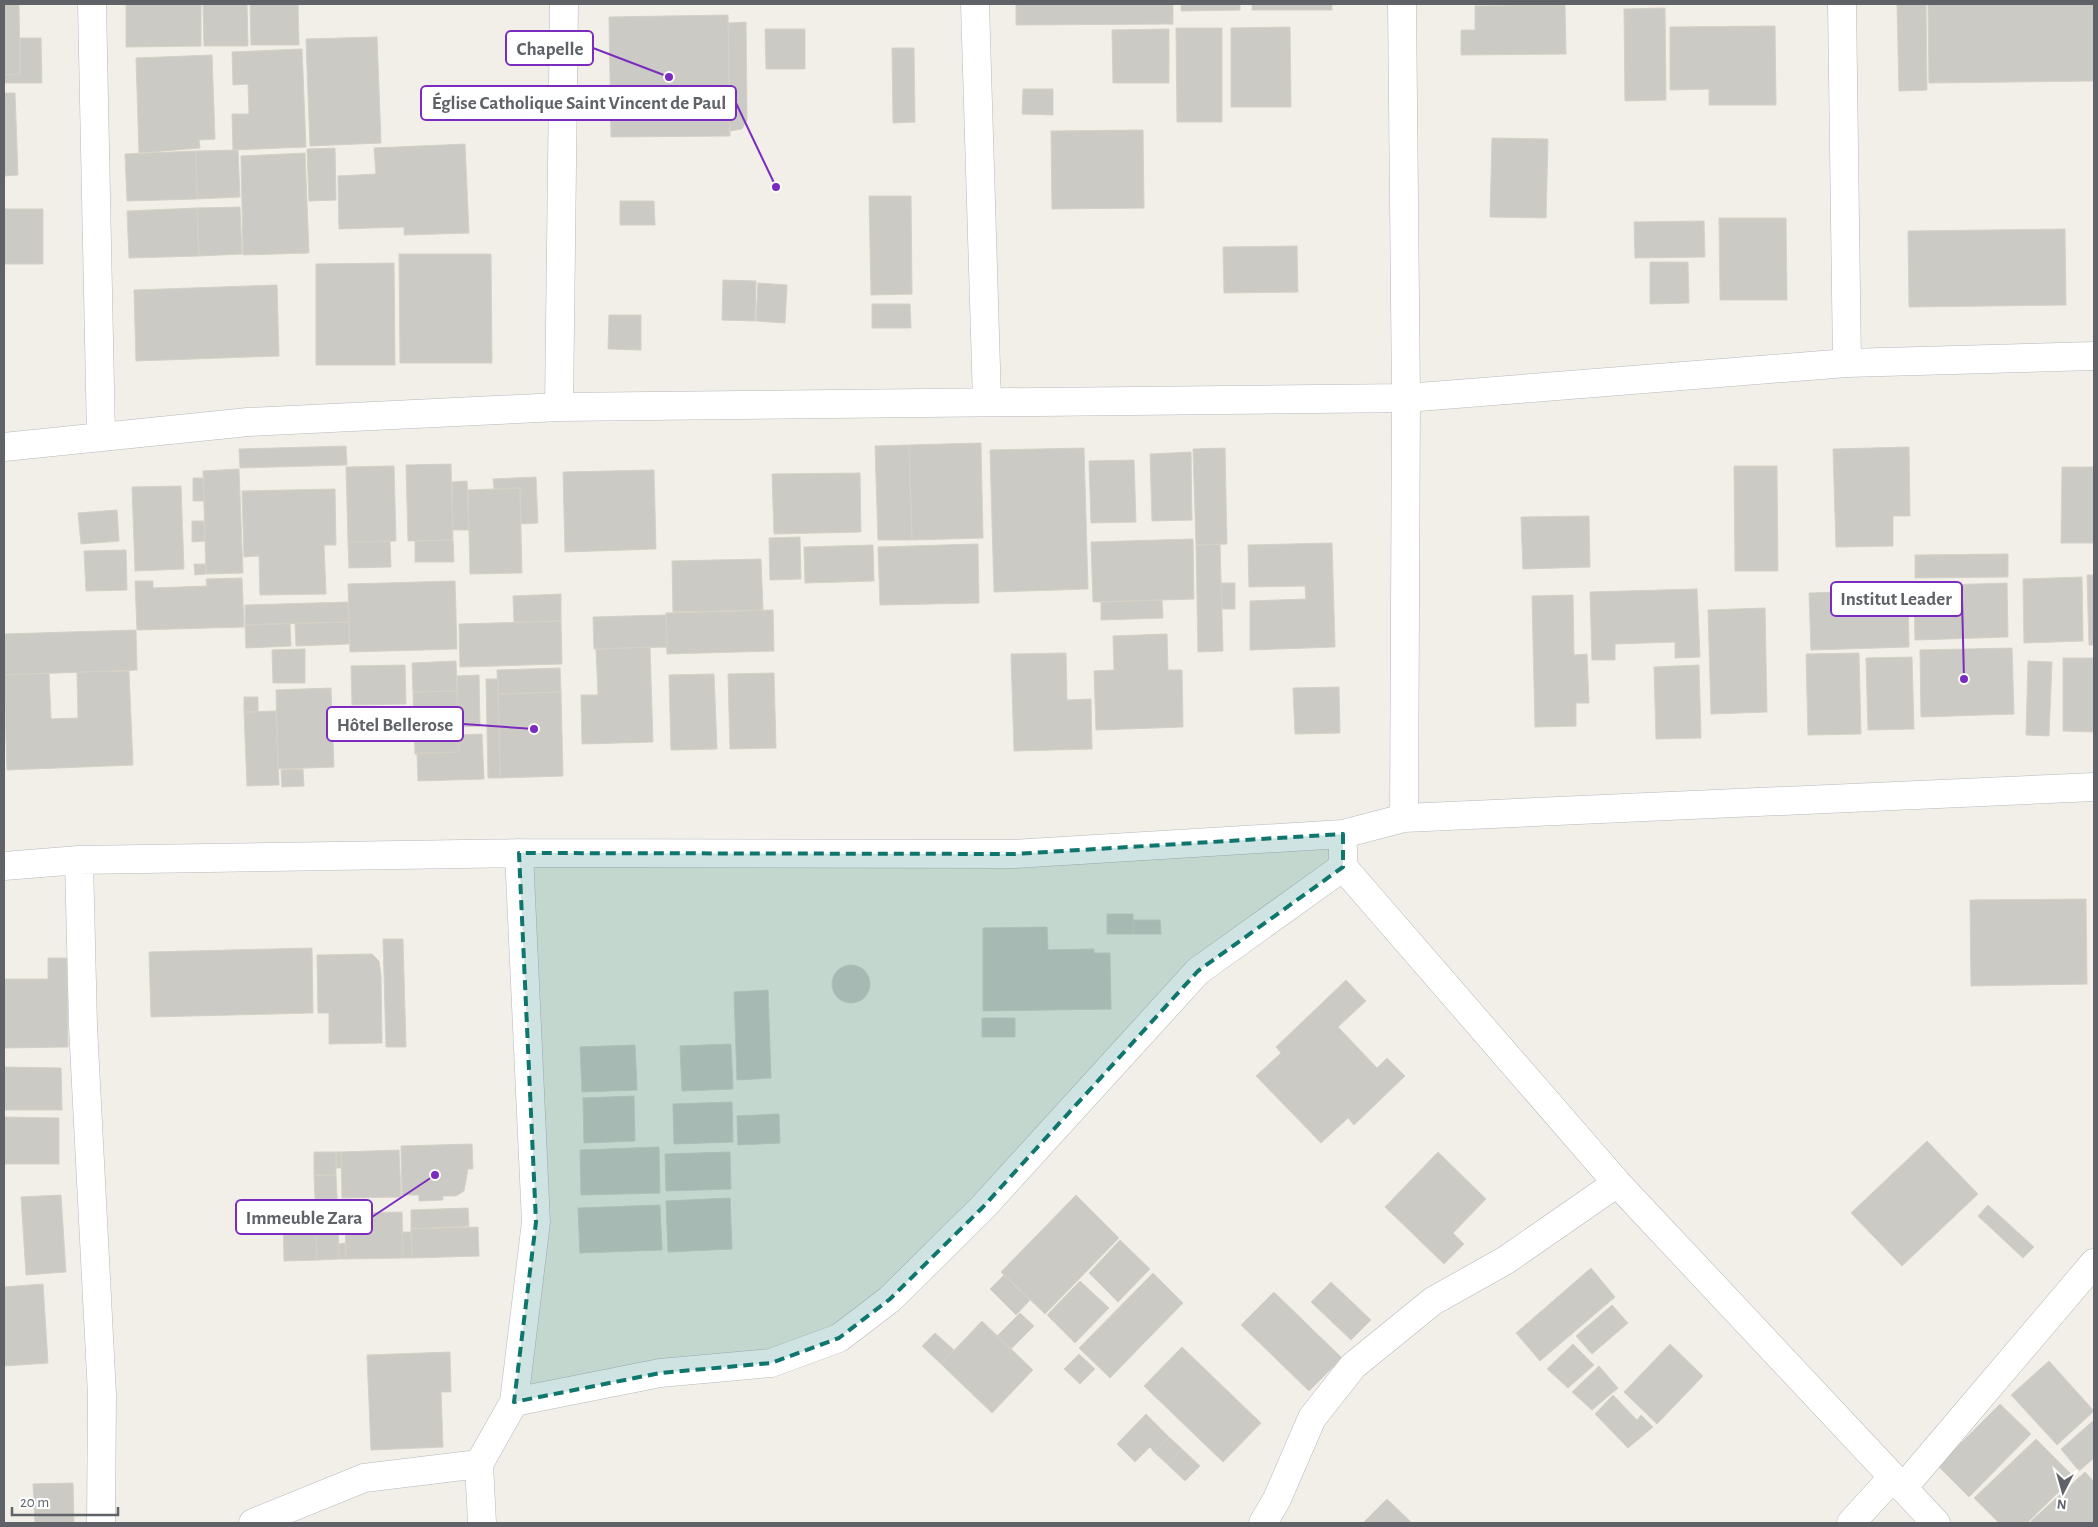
<svg xmlns="http://www.w3.org/2000/svg" width="2098" height="1527" font-family="'Alegreya Sans',sans-serif">
  <style>
    .building { fill: #cccac5; stroke: #d6d1c6 }
    .lines { fill: none; stroke-linecap: round; stroke-linejoin: round }
    .street-casing { stroke: #b5b8bc; stroke-width: 29 }
    .street { stroke: #fff; stroke-width: 28 }
    .marked { fill: #0f766e; fill-opacity: 0.2; stroke: #0f766e; stroke-width: 4; stroke-dasharray: 10 6; stroke-linejoin: round }
    .leader { fill: none; stroke: #7b2cbf; stroke-width: 2 }
    .callout-dot { fill: #7b2cbf; stroke: #fff; stroke-width: 2 }
    .callout { fill: #fff; stroke: #7b2cbf; stroke-width: 2 }
    .callout-label { font-size: 19px; text-anchor: middle; font-weight: bold; fill: #5f6368 }
  </style>
  <rect width="100%" height="100%" fill="#f1efe8"/>
  <path class="building" d="M4 4H19L20 74 4 75Z
    M126 4H201V46L126 47Z
    M203 4H247L248 46H204Z
    M250 4H298L299 45H251Z
    M1016 4H1173V24L1016 25Z
    M1181 4H1240V10L1181 11Z
    M1252 4H1332V10H1252Z
    M1897 4H1926L1927 90 1899 91Z
    M1928 4H2094V81L1929 83Z
    M1565 5 1566 54 1461 55V30H1475V6Z
    M1665 8 1666 100 1625 101 1624 9Z
    M728 15 730 136 611 137 609 17Z
    M746 22 747 120 742 129 730 131 728 23Z
    M1775 26 1776 105H1709V89L1670 90V27Z
    M1290 27 1291 107H1231V28Z
    M1176 28H1222V122H1177Z
    M765 29H805V69H766Z
    M1169 29V83H1113L1112 30Z
    M377 37 381 143 310 146 306 39Z
    M20 38H41L42 83H4V75L20 74Z
    M892 48H914L915 122 893 123Z
    M302 49 306 147 233 150 232 114H249L248 84 233 85 232 52Z
    M212 55 215 139 199 140 200 148 139 153 136 58Z
    M1023 89H1053V115L1022 114Z
    M4 93H15L18 175 4 176Z
    M1143 130 1144 208 1052 209 1051 131Z
    M1492 138 1548 139 1546 218 1490 217Z
    M465 144 469 233 404 235V227L339 229 338 176 376 174 374 148Z
    M335 148 336 200 309 201 307 149Z
    M238 150 240 197 197 199 196 151Z
    M196 151 197 199 127 201 125 154Z
    M305 153 309 253 243 255 241 156Z
    M869 196H911L912 294 871 295Z
    M620 201H654L655 225H620Z
    M240 207 242 254 199 256 197 208Z
    M197 208 199 256 129 258 127 211Z
    M4 209H43V264H4Z
    M1719 218H1786L1787 300H1720Z
    M1704 221 1705 257 1635 258 1634 222Z
    M2065 229 2066 305 1909 307 1908 231Z
    M1297 246 1298 292 1224 293 1223 247Z
    M399 254H491L492 363H400Z
    M1650 262H1688L1689 303 1650 304Z
    M394 263 395 365H316V264Z
    M723 280 756 281 755 321 722 320Z
    M758 283 787 285 785 323 756 321Z
    M277 285 279 356 136 361 134 290Z
    M872 304H910L911 328H872Z
    M609 315H641V350L608 349Z
    M981 443 983 538 912 540 909 445Z
    M909 445 912 540H878L875 446Z
    M346 446 347 465 240 468 239 449Z
    M1909 447 1910 516H1893V546L1836 547 1833 449Z
    M1084 448 1088 589 994 592 990 450Z
    M1225 448 1227 544 1196 545 1193 449Z
    M1191 452 1192 520 1152 521 1150 454Z
    M1134 460 1136 522 1091 523 1089 461Z
    M451 464 453 540 408 541 406 465Z
    M394 466 396 541 348 542 346 467Z
    M1734 466H1777L1778 571H1735Z
    M2062 467H2094V543H2061Z
    M239 469 243 573 206 574 203 471Z
    M654 470 656 549 565 552 563 472Z
    M860 473 861 532 774 534 772 474Z
    M536 477 538 523 521 524 520 488 494 489 493 479Z
    M193 478H203L204 501H193Z
    M467 481 469 530H453L452 482Z
    M181 486 184 569 135 571 132 487Z
    M520 488 522 573 470 574 468 490Z
    M335 489 336 545H324L326 594 260 595 259 556 244 557 242 491Z
    M117 510 119 541 81 544 78 513Z
    M1589 516 1590 567 1523 569 1521 517Z
    M192 521H204L205 541 192 542Z
    M800 537 801 579 770 580 769 538Z
    M1193 539 1194 599 1093 602 1091 542Z
    M453 540 454 562H415V541Z
    M390 541 391 567 349 568 348 542Z
    M1332 543 1335 647 1250 650V601L1306 599 1305 586 1249 587 1248 545Z
    M978 544 979 603 880 605 878 547Z
    M1220 544 1223 651 1198 652 1196 545Z
    M873 545 874 581 805 583 804 547Z
    M126 550 127 590 86 591 84 551Z
    M2008 554V577L1915 578V555Z
    M761 559 763 610 673 612 672 561Z
    M194 564H205L206 574 195 575Z
    M2087 575H2094V645H2089Z
    M2082 577 2083 641 2024 643 2023 579Z
    M242 578 244 627 137 630 135 581H153V588L207 586 206 579Z
    M455 581 457 649 350 652 348 584Z
    M1221 583H1235V609H1222Z
    M2007 583 2008 637 1915 640 1914 586Z
    M1697 589 1700 657 1675 658V642L1615 644V660H1592L1590 592Z
    M1908 590 1909 647 1811 650 1809 593Z
    M561 594V621L514 622 513 596Z
    M1573 595 1574 655 1587 654 1589 703H1576V726L1535 727 1532 596Z
    M1162 600 1163 618 1101 620V602Z
    M348 602 349 622 245 625V605Z
    M1765 608 1767 712 1711 714 1708 610Z
    M773 610 774 651 667 654 666 613Z
    M666 615 667 647 594 649 593 617Z
    M561 621 562 664 460 667 459 624Z
    M349 622V644L296 646 295 623Z
    M290 623 291 646 246 648 245 625Z
    M136 630 137 670 4 675V634Z
    M1167 634 1168 670H1182L1183 727 1096 730 1094 671 1114 670 1113 636Z
    M650 647 653 742 582 744 581 695H598L596 649Z
    M2012 648 2014 714 1921 717 1920 650Z
    M305 649V683H273L272 650Z
    M1066 653 1067 700 1091 699 1092 749 1014 751 1011 654Z
    M1859 653 1861 734 1808 735 1806 654Z
    M1912 657 1914 729 1868 730 1866 658Z
    M2063 658H2094V732L2063 731Z
    M456 661 457 691 413 692 412 663Z
    M2028 661 2052 662 2049 736 2026 735Z
    M405 665 406 704 352 705 351 666Z
    M1699 665 1701 738 1656 739 1654 667Z
    M560 668 561 692 498 694 497 670Z
    M129 671 133 765 7 770 4 675 49 673 51 719 78 718 77 672Z
    M774 673 776 748 730 749 728 674Z
    M714 674 717 749 671 750 669 675Z
    M479 675 480 726 458 727 457 676Z
    M486 679H498L500 778H488Z
    M1339 687 1340 733 1295 734 1293 688Z
    M331 688 334 767 278 769 276 690Z
    M457 691 459 752 415 754 413 692Z
    M561 692 563 776 500 778 498 694Z
    M244 697H258V712H244Z
    M276 711 279 785 247 786 244 712Z
    M482 734 484 779 418 781 417 753 459 752 458 735Z
    M303 769 304 786 282 787 281 770Z
    M2086 899 2087 984 1971 986 1970 900Z
    M1107 914H1133V934H1107Z
    M1133 920H1160L1161 934H1133Z
    M1047 927 1048 950 1094 949V953H1110L1111 1009 983 1011V928Z
    M383 939H403L406 1047H386Z
    M312 948 313 1013 151 1017 149 952Z
    M372 954 379 961 381 975 382 1043 329 1044V1013H318L317 955Z
    M48 958H67L68 1047 4 1048V979H48Z
    M832 984a19 19 0 1 1 38 0a19 19 0 1 1-38 0Z
    M1346 980 1366 1001 1338 1027 1377 1068 1387 1058 1405 1076 1354 1125 1348 1118 1321 1143 1256 1076 1281 1053 1276 1047Z
    M768 990 771 1078 737 1080 734 992Z
    M982 1018H1015V1037H982Z
    M731 1044 733 1089 682 1091 680 1046Z
    M635 1045 637 1090 582 1092 580 1047Z
    M4 1067 61 1068 62 1110H4Z
    M634 1096 635 1141 584 1143 583 1098Z
    M732 1102 733 1142 674 1144 673 1104Z
    M779 1114 780 1143 738 1145 737 1116Z
    M4 1117 59 1118V1164H4Z
    M1927 1141 1978 1194 1902 1266 1851 1213Z
    M472 1144 473 1169H468L464 1191 456 1196H443V1200L419 1201V1195H402L401 1146Z
    M659 1147 660 1193 581 1195 580 1150Z
    M399 1150 401 1197 342 1198 341 1152Z
    M314 1152H336V1175H314Z
    M336 1152H341L342 1168H336Z
    M730 1152 731 1189 666 1191 665 1154Z
    M1438 1152 1486 1199 1453 1233 1464 1244 1444 1264 1385 1207Z
    M314 1175H336L338 1218 316 1219Z
    M61 1195 66 1272 26 1275 21 1197Z
    M1076 1195 1119 1238 1045 1314 1001 1272Z
    M730 1198 732 1249 668 1252 666 1201Z
    M315 1205 317 1260 284 1261 283 1206Z
    M660 1205 662 1250 580 1253 578 1208Z
    M1988 1205 2034 1247 2023 1258 1978 1216Z
    M468 1208 469 1226 411 1229V1210Z
    M402 1212 403 1258 346 1259 345 1213Z
    M338 1218 339 1259 317 1260 316 1219Z
    M478 1227 479 1256 412 1258 411 1229Z
    M402 1232H411L412 1258H403Z
    M1120 1240 1150 1269 1118 1302 1089 1273Z
    M345 1243 346 1259H339L338 1244Z
    M1591 1268 1615 1297 1540 1361 1516 1333Z
    M1153 1273 1183 1303 1110 1378 1079 1348Z
    M1004 1275 1030 1300 1016 1315 990 1289Z
    M1080 1281 1109 1308 1075 1343 1047 1315Z
    M1331 1282 1371 1320 1351 1340 1311 1302Z
    M43 1284 48 1363 4 1366V1287Z
    M1274 1292 1342 1358 1309 1391 1241 1325Z
    M1612 1305 1628 1323 1592 1354 1576 1336Z
    M1020 1313 1034 1326 1011 1349 997 1336Z
    M982 1321 1033 1370 992 1413 941 1364Z
    M935 1333 954 1350 941 1364 922 1346Z
    M1573 1344 1594 1365 1568 1388 1547 1369Z
    M1670 1344 1703 1376 1657 1424 1624 1392Z
    M1182 1347 1261 1423 1223 1462 1144 1386Z
    M450 1352 451 1392H441L443 1447 371 1450 367 1355Z
    M1079 1354 1095 1369 1080 1384 1064 1369Z
    M2049 1361 2094 1411 2057 1445 2011 1395Z
    M1599 1366 1618 1388 1592 1410 1572 1392Z
    M1613 1395 1637 1420 1641 1415 1653 1427 1628 1448 1595 1414Z
    M2000 1404 2031 1434 1969 1497 1938 1466Z
    M1146 1414 1169 1437 1154 1452 1150 1447 1135 1462 1117 1444Z
    M2094 1420V1458L2079 1471 2061 1449Z
    M1169 1437 1182 1449 1167 1464 1154 1452Z
    M2036 1439 2074 1477 2027 1523H1999L1974 1498Z
    M1182 1449 1200 1466 1185 1481 1167 1464Z
    M2085 1472 2094 1482V1523H2032L2031 1521Z
    M73 1483 74 1523H35L33 1484Z
    M1387 1499 1412 1523H1363Z"/>
  <g class="lines">
    <defs>
      <path id="street" d="M92 4 101 436
        M975 4 987 401
        M1402 4 1406 398 1404 818
        M1842 4 1847 363
        M559 407 564 4
        M4 447 248 422 559 407 1406 398 1847 363 2094 356
        M1343 848V867L1617 1183 1936 1523
        M79 860 83 1026 102 1395 101 1523
        M4 866 79 860 519 853 1014 854 1343 834 1404 818 2094 787
        M514 1402 536 1222 519 853
        M479 1464 482 1523
        M1903 1488 2094 1263
        M253 1523 364 1478 479 1464 514 1402 660 1373 771 1363 839 1338 890 1299 983 1207 1198 971 1343 867
        M1263 1523 1277 1499 1312 1418 1353 1366 1433 1301 1506 1260 1617 1183
        M1851 1523 1892 1478"/>
    </defs>
    <use href="#street" class="street-casing"/>
    <use href="#street" class="street"/>
  </g>
  <path class="marked" d="M1343 834V867L1198 971 983 1207 890 1299 839 1338 771 1363 660 1373 514 1402 536 1222 519 853 1014 854Z"/>
  <path class="leader" d="M669 77L593 48M776 187L736 103M1964 679L1962 599M534 729L463 724M435 1175L372 1217"/>
  <g class="callout-dot">
    <circle cx="669" cy="77" r="5"/>
    <circle cx="776" cy="187" r="5"/>
    <circle cx="1964" cy="679" r="5"/>
    <circle cx="534" cy="729" r="5"/>
    <circle cx="435" cy="1175" r="5"/>
  </g>
  <g class="callout">
    <rect x="506" y="31" width="87" height="34" rx="5"/>
    <rect x="421" y="86" width="315" height="34" rx="5"/>
    <rect x="1831" y="582" width="131" height="34" rx="5"/>
    <rect x="327" y="707" width="136" height="34" rx="5"/>
    <rect x="236" y="1200" width="136" height="34" rx="5"/>
  </g>
  <g class="callout-label">
    <text x="550" y="55">Chapelle</text>
    <text x="579" y="109">Église Catholique Saint Vincent de Paul</text>
    <text x="1896" y="605">Institut Leader</text>
    <text x="395" y="731">Hôtel Bellerose</text>
    <text x="304" y="1224">Immeuble Zara</text>
  </g>
  <rect width="2098" height="1527" fill="none" stroke="#5f6368" stroke-width="10"/>
  <g transform="translate(2063 1492) rotate(186)" stroke="#ffffff" stroke-width="4" paint-order="stroke">
  <path d="M0-4L9 19L0 12L-9 19Z" fill="#5f6368"/>
  <text y="-8" font-size="14" font-weight="bold" text-anchor="middle" fill="#5f6368">N</text>
  </g>
  <path d="M12 1507v8h106v-8" fill="none" stroke="#5f6368" stroke-width="2.5"/>
  <text x="20" y="1507" font-size="15" fill="#5f6368" stroke="#ffffff" stroke-width="4" paint-order="stroke">20 m</text>
</svg>
